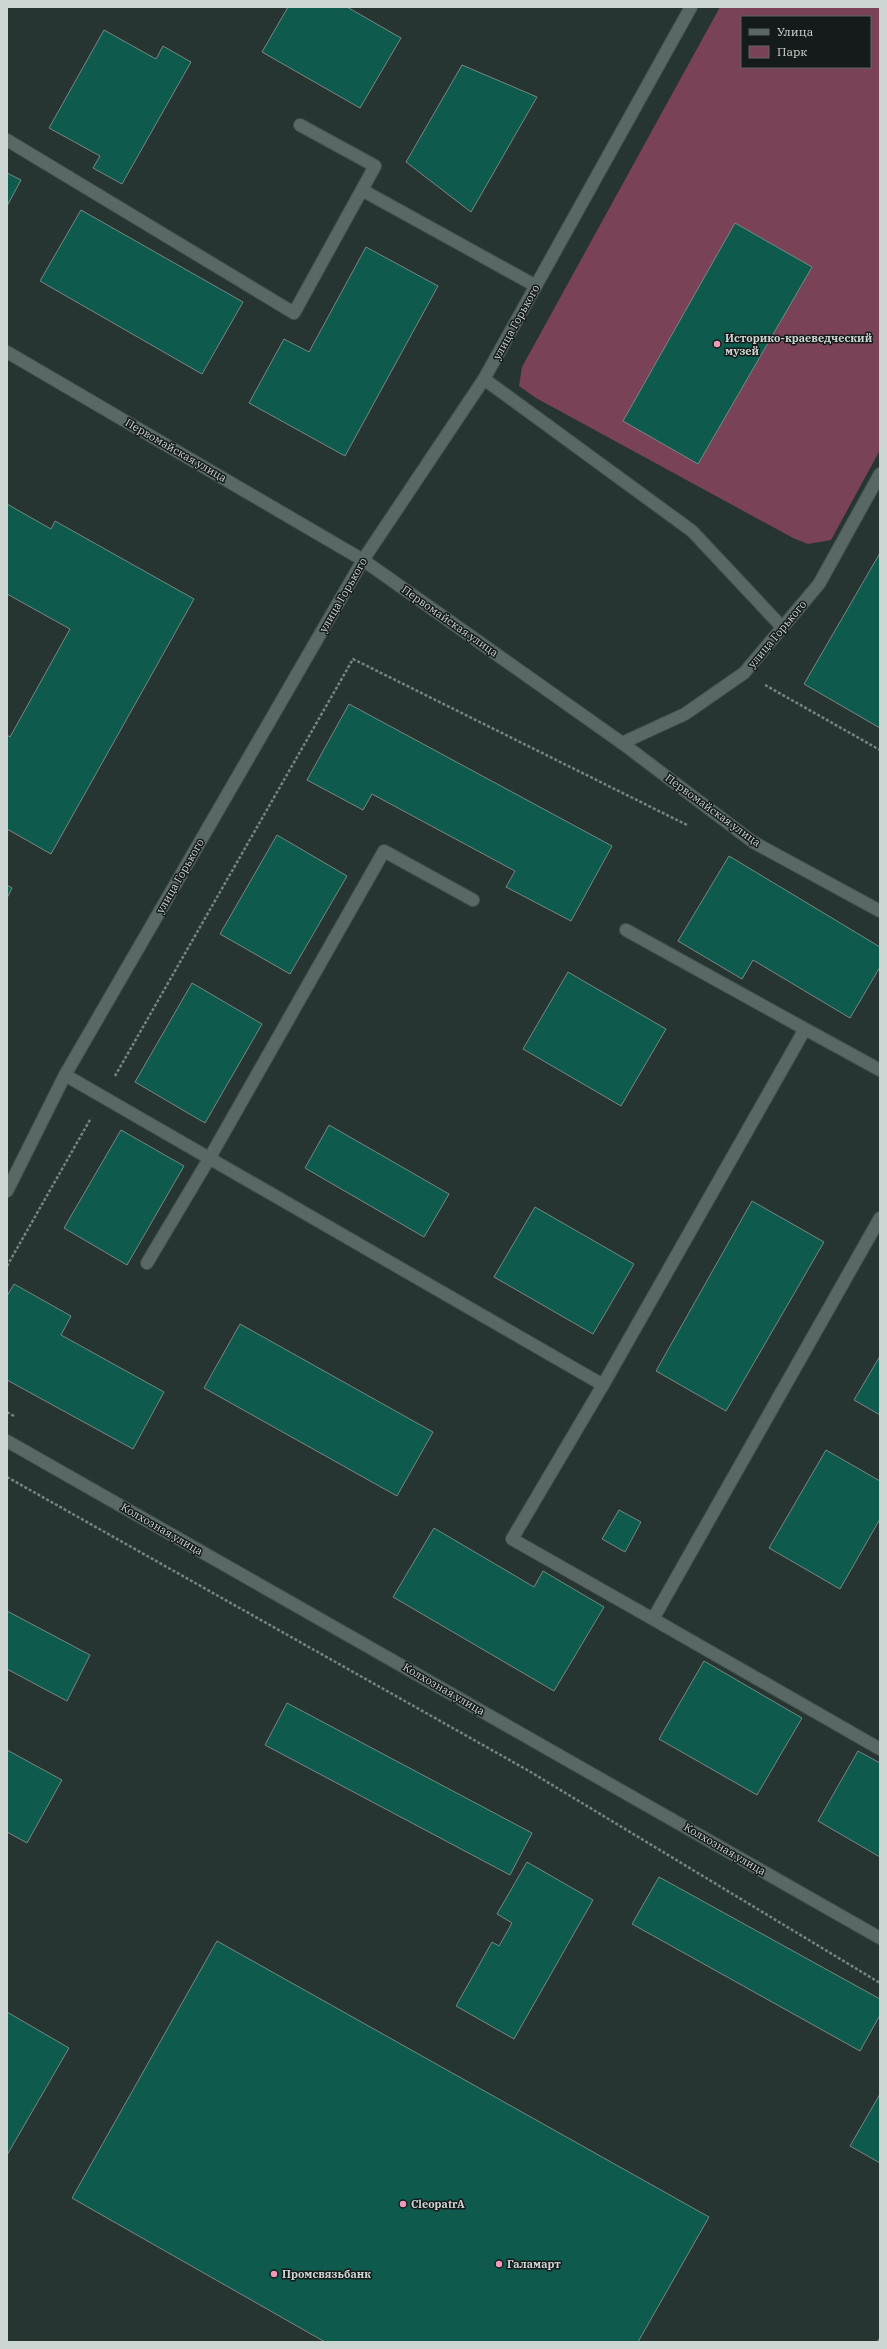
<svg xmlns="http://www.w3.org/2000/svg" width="887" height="2349" font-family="'IBM Plex Serif',serif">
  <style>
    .green { fill: #7a4257; fill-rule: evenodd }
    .building { fill: #0e5b4e; stroke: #778783 }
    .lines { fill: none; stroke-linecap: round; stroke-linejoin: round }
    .service-casing { stroke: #44514e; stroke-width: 14 }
    .minor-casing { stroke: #44514e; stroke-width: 14 }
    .tertiary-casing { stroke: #44514e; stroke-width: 14 }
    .path { stroke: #788381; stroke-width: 2.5; stroke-dasharray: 3 2; stroke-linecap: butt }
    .service { stroke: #596864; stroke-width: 12 }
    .minor { stroke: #596864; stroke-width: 12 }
    .tertiary { stroke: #596864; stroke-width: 12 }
    .poi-dot { fill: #ef9ab8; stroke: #151b1a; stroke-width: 1.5 }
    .labels { text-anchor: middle; stroke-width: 3; stroke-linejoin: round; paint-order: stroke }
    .street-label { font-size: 11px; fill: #cdd5d3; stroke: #151b1a }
    .poi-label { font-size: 11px; font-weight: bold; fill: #cdd5d3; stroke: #151b1a; text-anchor: start }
  </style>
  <rect width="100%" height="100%" fill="#273532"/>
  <path class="green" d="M720 7H880V450L831 540 808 544 793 538 536 398 519 386 522 367ZM742 17H870V67H742Z"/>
  <path class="building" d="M288 7H347L401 38 360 108 262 52Z
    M104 30 156 59 163 46 191 62 122 184 93 168 100 156 49 128Z
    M462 65 537 97 471 212 406 162Z
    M7 173 21 180 7 206Z
    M81 210 243 302 202 374 40 281Z
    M735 223 812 267 698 464 623 421Z
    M366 247 438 286 345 456 249 403 284 339 309 352Z
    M7 504 51 529 55 521 194 599 51 854 7 829V735L10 737 70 629 7 594Z
    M880 553V728L804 684Z
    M349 704 612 846 571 921 506 887 515 871 372 794 363 810 307 780Z
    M277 835 347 876 290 974 220 934Z
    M729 856 880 947V967L850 1018 753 960 742 979 678 941Z
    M7 885 12 888 7 898Z
    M568 972 666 1029 621 1106 523 1049Z
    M192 983 262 1024 205 1123 135 1082Z
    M329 1125 449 1194 424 1237 305 1168Z
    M121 1130 184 1166 127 1265 64 1228Z
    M752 1201 824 1242 726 1411 656 1371Z
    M535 1207 634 1264 593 1334 494 1277Z
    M14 1284 71 1316 61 1335 164 1392 133 1449 7 1380V1296Z
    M240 1324 433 1432 397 1496 204 1388Z
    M880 1356V1415L854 1400Z
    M826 1450 880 1481V1519L840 1589 769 1548Z
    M619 1510 641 1522 625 1552 602 1539Z
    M434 1528 534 1587 543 1571 604 1607 554 1691 393 1597Z
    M7 1611 90 1655 67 1701 7 1669Z
    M704 1661 802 1718 757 1795 659 1739Z
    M287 1703 532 1833 510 1875 265 1745Z
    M7 1750 62 1780 27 1843 7 1832Z
    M858 1751 880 1763V1857L818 1821Z
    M527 1862 593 1900 514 2039 456 2006 492 1942 499 1946 512 1923 497 1914Z
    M659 1877 880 1999V2015L860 2051 632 1924Z
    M217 1941 709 2217 638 2342H325L72 2198Z
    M7 2012 69 2048 7 2155Z
    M880 2094V2163L850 2146Z"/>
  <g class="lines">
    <defs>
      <path id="service" d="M7 140 294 313 375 166 300 125
        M362 190 536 286
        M484 379 692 531 782 627
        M805 1029 880 1070
        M65 1075 603 1385 805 1029 626 930
        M880 1218 653 1619 880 1749
        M147 1263 209 1159 384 851 473 900
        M603 1385 512 1539 653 1619"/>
      <path id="minor" d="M622 743 685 714 744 673 819 584 880 474
        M7 1191 65 1075 363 560 484 379 691 7
        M7 1441 880 1938"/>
      <path id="tertiary" d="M7 352 363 560 622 743 753 842 880 911"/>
    </defs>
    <use href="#service" class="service-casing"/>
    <use href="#minor" class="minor-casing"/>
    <use href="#tertiary" class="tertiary-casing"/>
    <path class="path" d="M765 685 880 750
      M115 1076 353 659 687 825
      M7 1266 91 1118
      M7 1412 14 1416
      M7 1477 529 1771 880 1983
      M878 2342 880 2339"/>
    <use href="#service" class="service"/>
    <use href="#minor" class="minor"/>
    <use href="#tertiary" class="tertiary"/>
  </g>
  <g class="poi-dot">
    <circle cx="717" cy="344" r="4"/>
    <circle cx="403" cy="2204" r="4"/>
    <circle cx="499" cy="2264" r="4"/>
    <circle cx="274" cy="2274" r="4"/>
  </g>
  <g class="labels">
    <g class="street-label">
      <text transform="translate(516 322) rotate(-61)" y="4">улица Горького</text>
      <text transform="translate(176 450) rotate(30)" y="4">Первомайская улица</text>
      <text transform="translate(343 595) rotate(-60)" y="4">улица Горького</text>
      <text transform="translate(450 621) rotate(35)" y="4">Первомайская улица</text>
      <text transform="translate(777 634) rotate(-50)" y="4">улица Горького</text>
      <text transform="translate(713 810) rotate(36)" y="4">Первомайская улица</text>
      <text transform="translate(180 876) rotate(-60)" y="4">улица Горького</text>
      <text transform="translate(162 1529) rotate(30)" y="4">Колхозная улица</text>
      <text transform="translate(444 1689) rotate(30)" y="4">Колхозная улица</text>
      <text transform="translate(725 1849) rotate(30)" y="4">Колхозная улица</text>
    </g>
    <g class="poi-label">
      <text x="725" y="342">Историко-краеведческий<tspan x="725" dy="13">музей</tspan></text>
      <text x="411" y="2208">CleopatrA</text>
      <text x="507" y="2268">Галамарт</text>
      <text x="282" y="2278">Промсвязьбанк</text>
    </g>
  </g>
  <rect width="887" height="2349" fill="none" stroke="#cdd5d3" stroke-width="16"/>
  <rect x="741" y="16" width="130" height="52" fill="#151b1a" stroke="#5f6564"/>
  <rect x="749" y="29" width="20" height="6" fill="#596864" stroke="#5f6564"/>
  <text x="777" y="36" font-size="12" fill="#cdd5d3">Улица</text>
  <rect x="749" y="46" width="20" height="12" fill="#7a4257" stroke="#5f6564"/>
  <text x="777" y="56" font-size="12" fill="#cdd5d3">Парк</text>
</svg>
